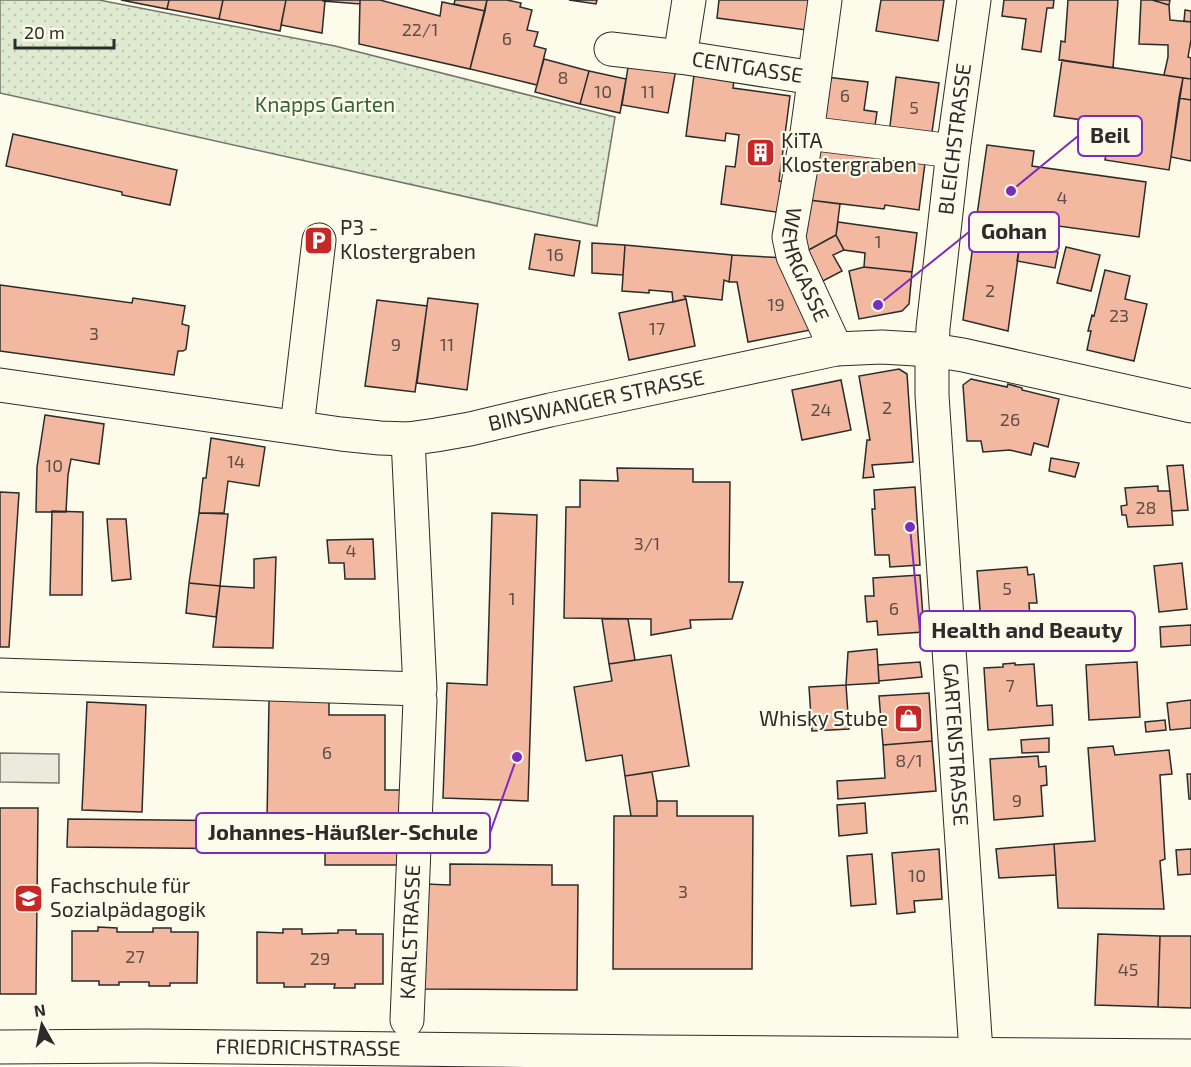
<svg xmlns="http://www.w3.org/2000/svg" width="1191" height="1067" font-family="'Exo 2',sans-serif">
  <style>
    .grass { fill: url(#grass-dots); stroke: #74746e; stroke-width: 1.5 }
    .parking { fill: #eceadb; stroke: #74746e; stroke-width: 1.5 }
    .building { fill: #f2b8a0; stroke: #2b2b2b; stroke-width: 1.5 }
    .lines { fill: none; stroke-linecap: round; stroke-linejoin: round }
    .minor-casing { stroke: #2b2b2b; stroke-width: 35 }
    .major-casing { stroke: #2b2b2b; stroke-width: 35 }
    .minor { stroke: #fdfbea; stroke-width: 33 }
    .major { stroke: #fdfbea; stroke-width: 33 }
    .labels { text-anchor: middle; stroke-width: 4.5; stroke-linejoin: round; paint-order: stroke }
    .number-label { font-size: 18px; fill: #5d4e48 }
    .street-label { font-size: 21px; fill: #2b2b2b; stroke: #fdfbea }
    .park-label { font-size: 21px; fill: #34623c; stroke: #fdfbea }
    .poi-label { font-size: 21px; fill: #2b2b2b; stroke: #fdfbea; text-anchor: start }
    .leader { fill: none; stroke: #7b2cbf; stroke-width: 2 }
    .callout-dot { fill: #7b2cbf; stroke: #fdfbea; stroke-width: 2 }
    .callout { fill: #fdfbea; stroke: #7b2cbf; stroke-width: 2 }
    .callout-label { font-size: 22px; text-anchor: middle; font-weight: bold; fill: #2b2b2b }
  </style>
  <defs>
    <pattern id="grass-dots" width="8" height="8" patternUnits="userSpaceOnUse" patternTransform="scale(1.5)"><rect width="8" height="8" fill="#deebd1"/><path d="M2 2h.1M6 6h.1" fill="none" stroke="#bfcab4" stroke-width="1.8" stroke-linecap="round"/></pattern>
  </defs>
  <rect width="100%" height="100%" fill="#fdfbea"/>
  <path class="grass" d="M0 0H99L335 46 615 117 597 226 0 93Z"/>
  <path class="parking" d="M0 753 59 754V783L0 782Z"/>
  <path class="building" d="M121 0H169L167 9Z
    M169 0H223L219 19 167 9Z
    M223 0H286L280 31 219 19Z
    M286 0H323V1H325L322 33 281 25Z
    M323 0H360V4L323 1Z
    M360 0H380L440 16 442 2 485 11 470 69 359 44Z
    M455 0H487L485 11 454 4Z
    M487 0H507L521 3 520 7 532 10 527 30 538 32 534 46 546 49 537 85 470 69Z
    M569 0H597L596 4Z
    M719 0H810L806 30 717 18Z
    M881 0H944L938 41 876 31Z
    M1004 0H1054L1053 8H1047L1041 52 1022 49 1026 19 1002 16Z
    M1068 0H1118L1113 68 1059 60 1061 41 1065 42Z
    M1141 0H1152L1169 5 1170 20 1191 22V40L1188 57 1191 58V79L1164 75 1168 57V45L1139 44Z
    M1152 0H1170L1169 5Z
    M1185 10 1191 11V22L1184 21Z
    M544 59 589 71 580 104 535 92Z
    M1062 60 1183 78 1169 170 1105 160 1111 124 1054 116Z
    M629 61 676 69 668 113 622 105Z
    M589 71 626 79 620 113 580 104Z
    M694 75 734 80 733 88 790 96 779 181 786 182 782 213 721 204 726 166 735 167 739 135 726 133 725 141 686 136Z
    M826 77 868 82 864 110 877 112 874 132 820 124Z
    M896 77 939 83 931 139 889 134Z
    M1183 78 1191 79V100L1179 98Z
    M1179 98 1191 100V161L1171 157Z
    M13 134 177 170 170 205 122 195V192L6 166Z
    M817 141 926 155 919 210 885 205 884 209 809 200Z
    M987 145 1034 151 1032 166 1146 182 1139 237 977 215Z
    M809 200 840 204 836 235 805 252 802 246Z
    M838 222 917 233 912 272 864 267 865 253 844 250 836 235Z
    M535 234 580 241 574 276 529 269Z
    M836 235 844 250 833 255 842 271 821 282 805 252Z
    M974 237 1020 243 1008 331 963 320Z
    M592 243 625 245 623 275 592 273Z
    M1020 244 1058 252 1055 268 1017 261Z
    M625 245 732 255 729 282 724 280 722 300 684 296 686 299 673 302 672 292 649 290V293L622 291Z
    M1066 247 1100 255 1091 291 1057 283Z
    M732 255 787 258 821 328 748 342 737 282H729Z
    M864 267 912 272 909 304 902 311 859 319 849 271Z
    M1105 270 1130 276 1125 299 1147 304 1134 361 1087 350 1091 331H1088L1092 315 1094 316Z
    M0 285 132 303 133 298 185 306 182 324 189 326 186 349 183 351H178L174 375 0 351Z
    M428 298 478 304 467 390 417 383Z
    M686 299 695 346 629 360 619 313Z
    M377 300 427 306 415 392 365 386Z
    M899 369 907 374 913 462 872 465 874 477 863 478 867 440H870L859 376Z
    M971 379 1007 387 1008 384 1022 388V390L1059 399 1048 447 1034 443 1031 455 1010 450 983 452 981 441H967L963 385Z
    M841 380 851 430 802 440 792 390Z
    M45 415 104 424 99 464 71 459 68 475 66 512H36L37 467Z
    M211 438 265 447 259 486 228 481 224 513H199L203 478H206Z
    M1051 458 1079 463 1075 477 1049 471Z
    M1183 465 1188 510 1172 511 1167 466Z
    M617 468 693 469V482H730L729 582H743L732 619 690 620 691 628 651 635V619L564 618 566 507H580V480L618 481Z
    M1158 486V491H1170L1173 525 1128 527 1126 515H1122L1121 506 1127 505 1125 488Z
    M915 487 920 565 890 567 889 555H875L872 509H875L874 490Z
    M0 492 19 493 9 647H0Z
    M52 511 83 512 82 595H50Z
    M199 513 228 514 220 586 189 583Z
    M492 513 537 515 528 801 443 798 447 683 487 685Z
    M107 519H126L131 579 112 581Z
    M373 539 375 579H345L344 563H329L327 540Z
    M276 557 273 648 213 647 220 586 254 588V559Z
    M1182 563 1187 609 1159 612 1154 566Z
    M1027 567 1028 575 1034 574 1037 603H1029L1031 632 982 636 977 571Z
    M920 575 924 632 878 635 877 621 867 622 865 596H874L873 578Z
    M189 583 220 586 216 617 186 613Z
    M602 619H628L635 660 609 664Z
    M1191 625V645L1161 647 1160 627Z
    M877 649 879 683 846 685 848 652Z
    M671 655 689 766 625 776 622 755 586 761 574 687 612 681 609 664Z
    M920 662 922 677 879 681 878 665Z
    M1137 662 1140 717 1089 720 1086 665Z
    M1015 663V665L1034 664 1037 706 1052 705 1053 725 988 730 984 668 1003 667V664Z
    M846 685 849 729 812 731 809 687Z
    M929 693 932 741 883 745 879 696Z
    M269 700H329V715H385V790H403L402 865H325V822L267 821Z
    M1191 700V728L1170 730 1167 703Z
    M87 702 146 705 142 812 82 810Z
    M1165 720 1166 730 1146 732 1145 722Z
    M1049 738V752L1022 753 1021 740Z
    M932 741 936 791 838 799 837 781 885 778 883 745Z
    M1113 746 1115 755 1169 750 1172 774 1160 775 1165 859 1160 861 1164 909 1058 908 1054 844 1095 841 1088 748Z
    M1038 756 1039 767 1046 766 1047 785 1041 786 1043 816 994 820 990 759Z
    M652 772 657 801V816H631L625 776Z
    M1187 774H1191V799H1189Z
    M657 801H677V816H753L752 969H613L614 816H657Z
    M865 803 867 833 839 836 837 805Z
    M0 808H38L36 994H0Z
    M68 819 267 821V849L67 847Z
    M1054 844 1056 875 999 878 996 849Z
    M939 849 942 899 914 901 915 912 897 914 892 853Z
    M1191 849V874L1178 875 1176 850Z
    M872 854 876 904 851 906 847 856Z
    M450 864 552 865V885H578L577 990 424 989 425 884 450 885Z
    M98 927 117 928V932H153V928H171V932H198L197 983H170V986H149V982H119V985H99V981H72V931H98Z
    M283 929H302V934L338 933V930H356V934H383V984H355V988H334L335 984H305V987H284V983H257V932L283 933Z
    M1098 934 1160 936 1158 1007 1095 1005Z
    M1160 936H1191V1008L1158 1007Z"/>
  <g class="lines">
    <defs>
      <g id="minor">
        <path id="s1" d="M689 0 680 57 814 78"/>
        <path id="s2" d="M825 0 807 133 789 237 793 256 836 349"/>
        <path id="s3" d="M974 0 953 151 933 328 932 350V395L977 1067"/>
        <path d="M611 49 680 57"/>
        <path d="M807 133 953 151"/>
        <path d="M297 427 319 240"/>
        <path d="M0 675 420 689 408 439"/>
        <path id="s4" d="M407 1020 420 700"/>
      </g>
      <g id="major">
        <path id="s5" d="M0 385 341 434 380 438 408 439 436 435 470 429 550 410 836 349 882 347 932 350 963 355 1191 406"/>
        <path id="s6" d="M0 1047 146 1046 653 1052 1191 1056"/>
      </g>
    </defs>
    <use href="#minor" class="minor-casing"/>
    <use href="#major" class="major-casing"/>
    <use href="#minor" class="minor"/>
    <use href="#major" class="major"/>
  </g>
  <defs>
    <symbol id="building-square" viewBox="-11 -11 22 22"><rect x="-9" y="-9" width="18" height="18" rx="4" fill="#c62828" stroke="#fdfbea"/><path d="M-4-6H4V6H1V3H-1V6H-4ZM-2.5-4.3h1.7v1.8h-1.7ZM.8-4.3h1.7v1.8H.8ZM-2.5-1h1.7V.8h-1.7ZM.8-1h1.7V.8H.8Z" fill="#fff"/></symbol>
    <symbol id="parking-square" viewBox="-11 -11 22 22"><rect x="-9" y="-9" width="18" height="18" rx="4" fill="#c62828" stroke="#fdfbea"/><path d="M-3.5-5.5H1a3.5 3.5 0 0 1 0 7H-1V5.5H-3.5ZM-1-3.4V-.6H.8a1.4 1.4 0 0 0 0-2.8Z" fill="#fff"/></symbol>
    <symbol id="shop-square" viewBox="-11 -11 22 22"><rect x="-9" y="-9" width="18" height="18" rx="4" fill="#c62828" stroke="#fdfbea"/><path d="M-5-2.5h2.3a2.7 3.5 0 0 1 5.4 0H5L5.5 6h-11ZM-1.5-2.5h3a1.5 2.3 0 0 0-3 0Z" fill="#fff"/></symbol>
    <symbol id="school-square" viewBox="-11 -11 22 22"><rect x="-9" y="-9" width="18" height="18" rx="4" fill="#c62828" stroke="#fdfbea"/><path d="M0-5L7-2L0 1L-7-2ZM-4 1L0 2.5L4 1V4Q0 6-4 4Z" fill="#fff"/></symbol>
  </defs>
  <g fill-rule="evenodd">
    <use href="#building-square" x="744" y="136" width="33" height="33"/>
    <use href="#parking-square" x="302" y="224" width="33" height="33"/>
    <use href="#shop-square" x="892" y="702" width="33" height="33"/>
    <use href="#school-square" x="12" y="882" width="33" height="33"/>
  </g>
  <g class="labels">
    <g class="number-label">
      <text x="420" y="36">22/1</text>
      <text x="507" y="45">6</text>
      <text x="563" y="84">8</text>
      <text x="603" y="98">10</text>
      <text x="648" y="98">11</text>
      <text x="845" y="102">6</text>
      <text x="914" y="114">5</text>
      <text x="1062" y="204">4</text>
      <text x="878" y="248">1</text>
      <text x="555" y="261">16</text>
      <text x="990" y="297">2</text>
      <text x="776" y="311">19</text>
      <text x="1119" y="322">23</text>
      <text x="657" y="335">17</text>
      <text x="94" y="340">3</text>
      <text x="396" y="351">9</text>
      <text x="447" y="351">11</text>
      <text x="887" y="414">2</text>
      <text x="821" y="416">24</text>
      <text x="1010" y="426">26</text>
      <text x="236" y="468">14</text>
      <text x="54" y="472">10</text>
      <text x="1146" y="514">28</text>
      <text x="647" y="550">3/1</text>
      <text x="351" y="557">4</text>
      <text x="1007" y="595">5</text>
      <text x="512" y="605">1</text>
      <text x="894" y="615">6</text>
      <text x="1010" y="692">7</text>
      <text x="327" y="759">6</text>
      <text x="909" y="767">8/1</text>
      <text x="1017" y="807">9</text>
      <text x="917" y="882">10</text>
      <text x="683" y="898">3</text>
      <text x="135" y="963">27</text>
      <text x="320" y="965">29</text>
      <text x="1128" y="976">45</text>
    </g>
    <g class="street-label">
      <text dy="7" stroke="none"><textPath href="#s1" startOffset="126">CENTGASSE</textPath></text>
      <text transform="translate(955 139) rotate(-83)" y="7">BLEICHSTRASSE</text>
      <text dy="7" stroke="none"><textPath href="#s2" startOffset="270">WEHRGASSE</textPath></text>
      <text dy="7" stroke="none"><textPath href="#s5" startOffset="604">BINSWANGER STRASSE</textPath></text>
      <text dy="7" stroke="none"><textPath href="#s3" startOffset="748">GARTENSTRASSE</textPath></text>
      <text dy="7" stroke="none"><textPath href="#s4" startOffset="88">KARLSTRASSE</textPath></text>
      <text dy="7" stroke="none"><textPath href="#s6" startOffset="308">FRIEDRICHSTRASSE</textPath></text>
    </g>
    <g class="park-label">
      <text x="325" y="112">Knapps Garten</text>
    </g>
    <g class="poi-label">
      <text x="781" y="148">KiTA<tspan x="781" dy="24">Klostergraben</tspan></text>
      <text x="340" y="235">P3 -<tspan x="340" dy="24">Klostergraben</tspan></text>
      <text x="888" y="726" text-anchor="end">Whisky Stube</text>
      <text x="50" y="893">Fachschule für<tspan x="50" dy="24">Sozialpädagogik</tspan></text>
    </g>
  </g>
  <path class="leader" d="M1011 191L1078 136M878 305L969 232M910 527L920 631M517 757L490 833"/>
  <g class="callout-dot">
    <circle cx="1011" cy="191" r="6"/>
    <circle cx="878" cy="305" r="6"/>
    <circle cx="910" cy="527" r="6"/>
    <circle cx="517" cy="757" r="6"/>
  </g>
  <g class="callout">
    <rect x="1078" y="116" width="64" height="40" rx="6"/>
    <rect x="969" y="212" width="90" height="40" rx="6"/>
    <rect x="920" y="611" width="215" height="40" rx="6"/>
    <rect x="196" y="813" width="294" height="40" rx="6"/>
  </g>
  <g class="callout-label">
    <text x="1110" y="143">Beil</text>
    <text x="1014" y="239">Gohan</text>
    <text x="1027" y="638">Health and Beauty</text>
    <text x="343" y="840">Johannes-Häußler-Schule</text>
  </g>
  <g transform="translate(42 1025) rotate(351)" stroke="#fdfbea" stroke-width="4.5" paint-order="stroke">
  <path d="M0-4.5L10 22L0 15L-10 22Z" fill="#2b2b2b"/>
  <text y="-9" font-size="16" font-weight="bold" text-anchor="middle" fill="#2b2b2b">N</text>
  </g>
  <path d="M15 39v9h99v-9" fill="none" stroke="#2b2b2b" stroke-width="3"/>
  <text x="24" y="39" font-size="18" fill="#2b2b2b" stroke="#fdfbea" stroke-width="4.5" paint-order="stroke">20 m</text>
</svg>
